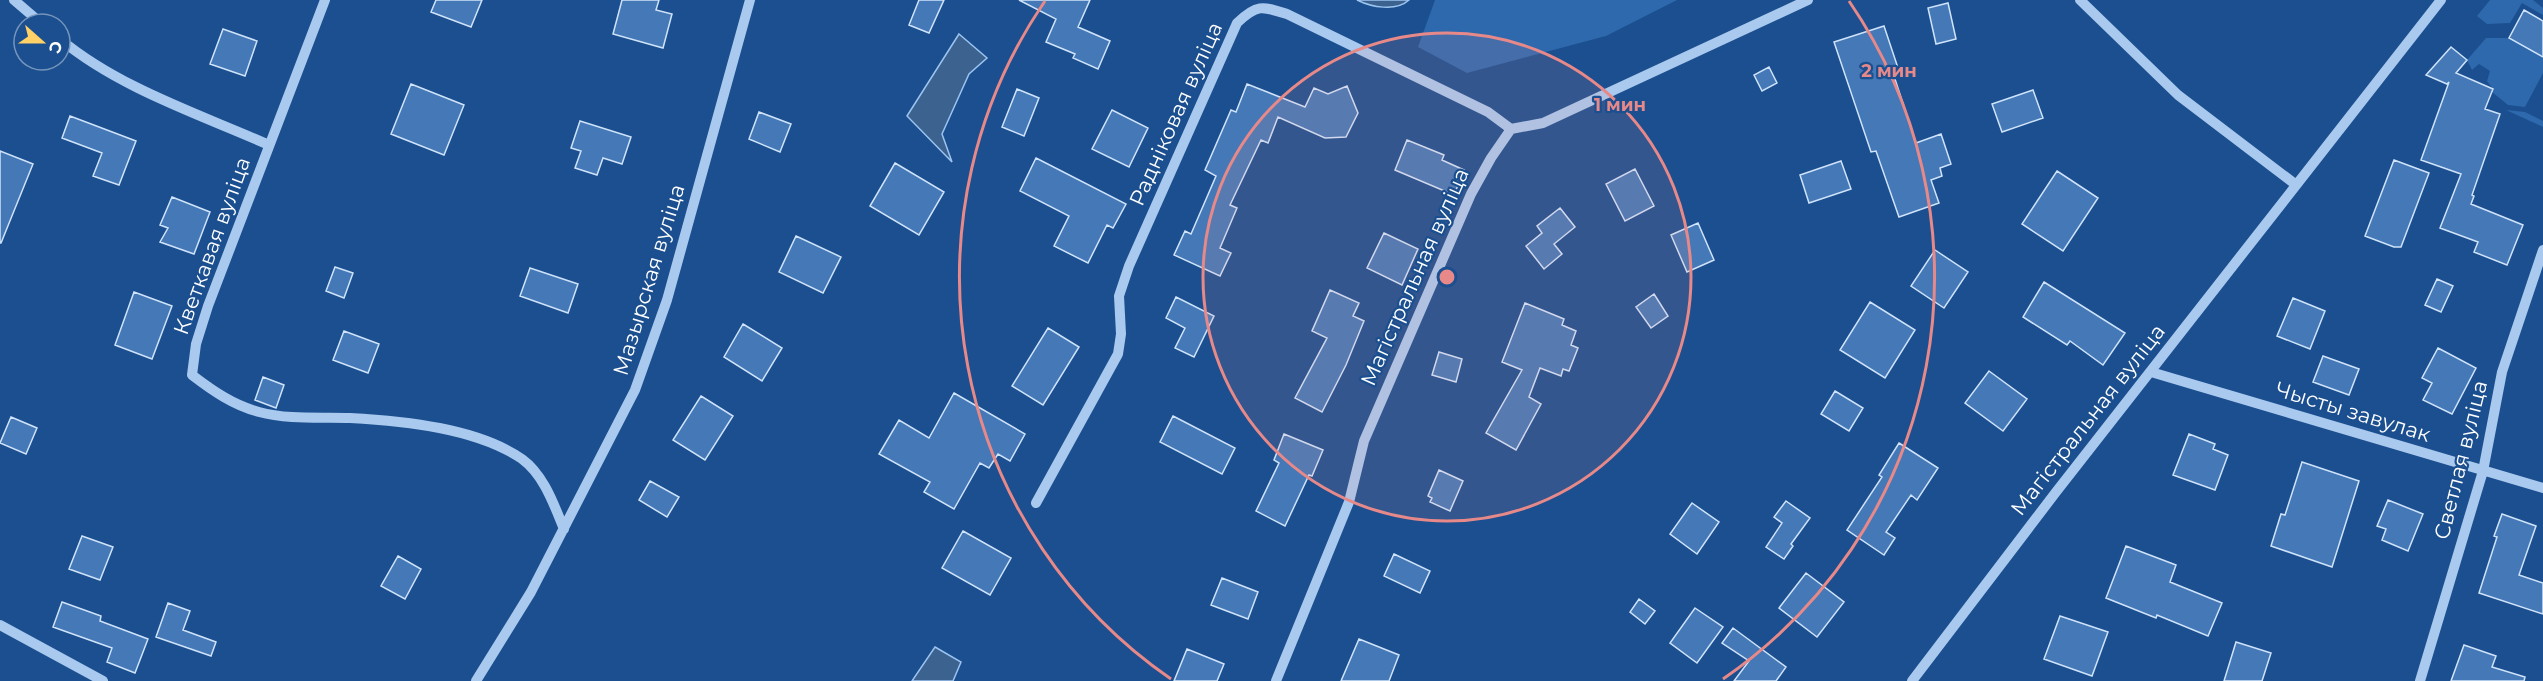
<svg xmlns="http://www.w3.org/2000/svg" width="2543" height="681" font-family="Montserrat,sans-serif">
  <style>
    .green { fill: #2e69ad }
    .water { fill: #3c6290; stroke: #9cc4f0; stroke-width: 1.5 }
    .building { fill: #4478b7; stroke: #cfe3fa; stroke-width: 1.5 }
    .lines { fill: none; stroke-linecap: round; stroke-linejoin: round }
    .minor { stroke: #a9c9ee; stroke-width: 10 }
    .ring { fill: none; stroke: #e88989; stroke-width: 3 }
    .labels { text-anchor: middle; stroke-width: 4.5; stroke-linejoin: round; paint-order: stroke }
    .street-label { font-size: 21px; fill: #fff; stroke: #1b4f8f }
    .centre { fill: #e88989; stroke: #1b4f8f; stroke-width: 3 }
    .ring-label { font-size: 18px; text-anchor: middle; font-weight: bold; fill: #e88989; stroke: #1b4f8f; stroke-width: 4.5; stroke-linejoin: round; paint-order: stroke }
  </style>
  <rect width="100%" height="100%" fill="#1b4f8f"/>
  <path class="green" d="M1435 0H1677L1606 36 1467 73 1418 47Z
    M2490 0H2533L2543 8V15L2522 3 2510 23 2487 24 2477 16Z
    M2486 38H2509L2543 57V73L2525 107 2508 105 2492 92 2493 89 2487 81 2490 71 2479 64 2472 70 2467 60Z
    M2506 110 2525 112 2543 121V127Z"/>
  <path class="water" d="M1357 0H1409C1396 12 1371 7 1357 0Z
    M959 34 987 58 969 74 942 134 952 162 907 116Z
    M935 647 961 662 953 681H912Z"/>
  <path class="building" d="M436 0H482L471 27 431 12Z
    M622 0H659L656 10 672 14 663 48 613 34Z
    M919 0H944L929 33 909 25Z
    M1019 0H1090L1078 27 1110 41 1098 69 1073 58 1075 54 1046 42 1056 19Z
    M1948 3 1956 39 1936 44 1928 8Z
    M2524 10 2543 21V57L2509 38Z
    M1884 26 1898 68 1892 70 1916 143 1941 134 1951 164 1940 168 1942 176 1931 180 1939 203 1899 217 1876 151 1871 152 1834 42Z
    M223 29 257 41 245 76 210 64Z
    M2451 47 2467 60 2456 73 2493 89 2485 109 2500 114 2472 195 2474 196 2471 204 2523 225 2507 265 2474 252 2478 242 2440 228 2461 174 2421 160 2449 82 2447 84 2426 75Z
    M1769 67 1777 83 1762 91 1754 75Z
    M411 84 464 105 444 155 391 134Z
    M1247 84 1305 107 1314 88 1328 94 1347 86 1358 113 1346 137 1325 138 1278 117 1268 143 1261 140 1230 205 1237 208 1220 248 1231 253 1220 276 1174 255 1185 231 1191 234 1216 176 1205 170 1231 110 1236 112Z
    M1017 89 1039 98 1024 136 1002 127Z
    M2033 90 2043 118 2002 132 1992 104Z
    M1112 110 1148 128 1129 167 1092 149Z
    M759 112 791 124 780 152 749 139Z
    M70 116 136 141 119 185 93 176 102 153 62 138Z
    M580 121 631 137 622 164 603 158 597 175 575 168 581 151 571 148Z
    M1407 140 1444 155 1442 160 1464 170 1454 195 1395 170Z
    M0 151 33 164 1 243H0Z
    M1036 158 1126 204 1113 228 1107 225 1088 263 1054 246 1069 216 1020 191Z
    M2394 160 2429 173 2401 247H2394L2365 236Z
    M1841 161 1851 189 1809 203 1800 175Z
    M895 163 944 192 919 235 870 206Z
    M1635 169 1654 206 1625 221 1606 184Z
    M2057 171 2098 198 2063 251 2022 224Z
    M172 197 210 212 194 254 160 242 168 228 160 225Z
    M1560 208 1575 227 1554 244 1562 254 1544 269 1526 246 1542 233 1537 226Z
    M1698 223 1714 260 1687 272 1671 235Z
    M1384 233 1418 249 1402 285 1367 268Z
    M796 236 841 257 823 293 779 272Z
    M1935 250 1968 272 1944 308 1911 286Z
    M335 267 353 273 344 298 326 291Z
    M530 268 578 284 568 313 520 296Z
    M2437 279 2453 286 2441 312 2425 305Z
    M2044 282 2125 333 2103 365 2070 341 2067 345 2023 317Z
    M1330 290 1359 303 1353 316 1364 321 1346 365 1322 412 1295 398 1327 338 1312 331Z
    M134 292 172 306 152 359 115 345Z
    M1654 294 1668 316 1651 328 1636 307Z
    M1176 297 1214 316 1194 357 1175 348 1185 328 1166 318Z
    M2293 298 2325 311 2310 349 2277 336Z
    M1870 302 1915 330 1885 378 1840 350Z
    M1525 303 1564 319 1562 325 1576 331 1571 345 1578 348 1569 371 1563 369 1561 376 1540 368 1529 397 1541 404 1516 450 1486 433 1522 370 1502 362Z
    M743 324 782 348 762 381 724 357Z
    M1048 328 1079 347 1043 405 1012 386Z
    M344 331 379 344 368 373 333 360Z
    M2438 348 2476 368 2452 414 2423 400 2432 383 2422 378Z
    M1439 352 1462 359 1456 382 1432 375Z
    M2323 356 2359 369 2349 395 2313 382Z
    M1989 371 2027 399 2003 431 1965 403Z
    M263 377 284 385 276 408 255 400Z
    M1835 391 1863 408 1849 431 1821 414Z
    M954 393 1025 434 1010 461 998 454 989 468 980 463 954 509 924 492 930 482 879 454 899 420 929 438Z
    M701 396 733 416 705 460 673 440Z
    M1173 416 1235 448 1222 474 1160 442Z
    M11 417 37 428 26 454 0 443Z
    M1284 434 1323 450 1312 476 1309 475 1285 526 1256 511 1279 463 1274 460Z
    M2189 434 2215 444 2213 449 2228 455 2215 490 2173 475Z
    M1899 443 1938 468 1917 500 1911 495 1886 532 1895 538 1884 555 1847 530 1882 477 1879 475Z
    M2302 462 2359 481 2332 567 2271 546 2281 514 2285 515Z
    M1439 470 1463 481 1450 511 1430 502 1432 498 1428 496Z
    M650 481 679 497 667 517 639 500Z
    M2388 500 2423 514 2408 551 2382 540 2386 529 2377 526Z
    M1786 501 1810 518 1791 544 1793 546 1784 559 1766 547 1782 523 1774 517Z
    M1692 503 1719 522 1697 554 1670 534Z
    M2502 514 2536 526 2519 575 2543 583V614L2479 593 2497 537 2494 536Z
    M963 531 1011 558 990 595 942 568Z
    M82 536 113 547 100 580 69 569Z
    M2126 546 2176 565 2170 582 2222 603 2208 636 2157 615 2156 618 2106 598Z
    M1394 554 1430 571 1420 593 1384 576Z
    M398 556 421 569 405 599 381 586Z
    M1806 573 1844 602 1817 637 1779 608Z
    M1222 578 1258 592 1248 619 1211 605Z
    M1639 599 1655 611 1645 624 1630 612Z
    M62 602 101 616 100 621 148 639 135 673 107 662 112 648 53 627Z
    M168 603 190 611 183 630 216 642 211 656 156 637Z
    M1695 608 1723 627 1697 663 1670 643Z
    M2060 616 2108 632 2092 676 2044 659Z
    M1733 628 1786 667 1776 681H1734L1749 661 1722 643Z
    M1359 639 1399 655 1389 681H1341Z
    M2236 642 2271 653 2262 681H2224Z
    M2464 645 2496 656 2492 667 2525 677 2524 681H2451Z
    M1187 649 1224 664 1217 681H1174Z"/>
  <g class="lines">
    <path class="minor" d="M14 0 42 24
      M325 0 208 306 196 344 192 375C213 391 233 405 259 412 288 420 321 417 350 418 404 421 477 428 522 459 544 475 554 505 564 529
      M2080 0 2178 95 2295 184
      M60 39C119 88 199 114 269 145
      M2151 372 2543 488
      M1036 503 1118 354 1121 334 1119 296 1129 266 1237 23C1257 4 1262 6 1287 14L1488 112 1511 129
      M0 625 103 681
      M476 681 531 592 635 390 667 300 750 0
      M1276 681 1349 502 1364 441 1471 194 1491 158 1511 129 1543 123 1808 0
      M1912 681 2056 492 2441 0
      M2420 681 2483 471 2502 372 2543 250"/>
  </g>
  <circle cx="1447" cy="277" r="244" fill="#e88989" fill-opacity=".12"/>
  <g class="ring">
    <circle cx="1447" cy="277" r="244"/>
    <path d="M1171 679A488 488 0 0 1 1045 1M1849 1A488 488 0 0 1 1723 679"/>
  </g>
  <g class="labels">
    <g class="street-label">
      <text transform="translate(1176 114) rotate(-66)" y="7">Радніковая вуліца</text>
      <text transform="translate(212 246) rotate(-70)" y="7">Кветкавая вуліца</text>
      <text transform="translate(1415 277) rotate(-66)" y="7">Магістральная вуліца</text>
      <text transform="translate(649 280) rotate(-73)" y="7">Мазырская вуліца</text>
      <text transform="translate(2353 412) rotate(17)" y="7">Чысты завулак</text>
      <text transform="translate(2088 420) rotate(-52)" y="7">Магістральная вуліца</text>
      <text transform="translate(2461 460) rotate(-76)" y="7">Светлая вуліца</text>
    </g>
  </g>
  <circle cx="1447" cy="277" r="9" class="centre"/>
  <g class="ring-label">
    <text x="1889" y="77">2 мин</text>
    <text x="1620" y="111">1 мин</text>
  </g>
  <g transform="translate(42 42) rotate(111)"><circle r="28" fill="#1b4f8f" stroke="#7695bc" stroke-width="1.5"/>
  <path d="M0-4.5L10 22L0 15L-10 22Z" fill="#ffd166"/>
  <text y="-9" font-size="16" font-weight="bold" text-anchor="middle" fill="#ffffff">С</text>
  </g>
</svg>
